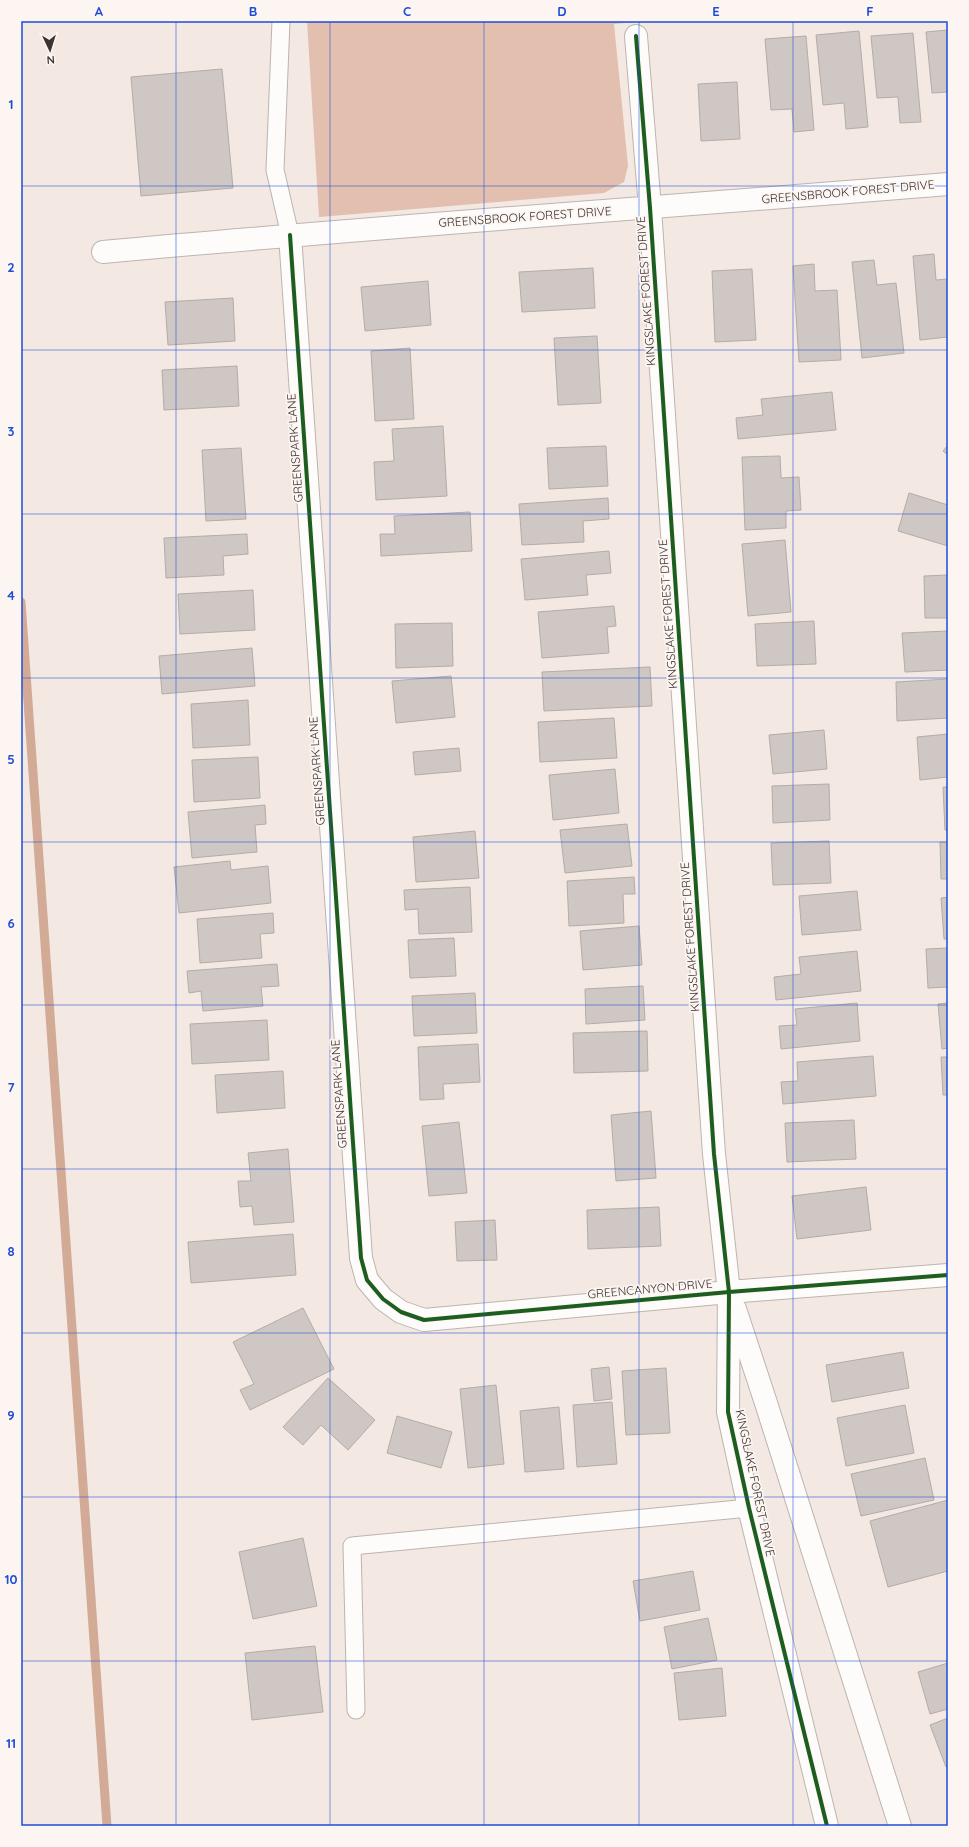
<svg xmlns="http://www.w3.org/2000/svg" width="969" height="1847" font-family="Quicksand,sans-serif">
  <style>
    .forest { fill: #e2bfae }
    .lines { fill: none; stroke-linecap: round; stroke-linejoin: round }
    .stream { stroke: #d3aa96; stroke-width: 9 }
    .building { fill: #cfc7c3; stroke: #b4aca7 }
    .service-casing { stroke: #bdb4af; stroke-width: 19 }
    .minor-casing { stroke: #bdb4af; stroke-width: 24 }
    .service { stroke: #fdfcfb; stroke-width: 17 }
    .minor { stroke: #fdfcfb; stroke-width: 22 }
    .cycleway-casing { stroke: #fdf5f1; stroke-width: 6 }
    .cycleway { stroke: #1b5e20; stroke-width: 4 }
    .grid { fill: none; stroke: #1d4ed8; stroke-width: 1; stroke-opacity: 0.55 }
    .labels { text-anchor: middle; stroke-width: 3.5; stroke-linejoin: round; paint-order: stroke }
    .street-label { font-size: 12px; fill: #3a332f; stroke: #fdf5f1 }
    .neatline { fill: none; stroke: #1d4ed8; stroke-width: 1.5 }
    .grid-label { font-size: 13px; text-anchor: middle; font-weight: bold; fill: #1d4ed8 }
  </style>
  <rect width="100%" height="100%" fill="#f3e8e2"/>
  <path class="forest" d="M307 21H648L614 24 628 166 624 182 604 193 319 217Z"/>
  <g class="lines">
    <path class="stream" d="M21 602 107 1826"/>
  </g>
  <path class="building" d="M948 30V92L932 93 926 32Z
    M859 31 868 127 846 129 844 103 823 105 816 35Z
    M913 33 921 122 900 123 898 97 877 98 871 36Z
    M806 36 814 130 794 132 792 109 771 110 765 39Z
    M222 69 233 188 141 196 131 77Z
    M737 82 740 139 701 141 698 84Z
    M934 254 936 280 948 279V337L920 340 913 256Z
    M874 260 877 285 896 283 904 353 862 358 852 262Z
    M814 264 815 291 837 290 841 360 799 362 793 266Z
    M593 268 595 308 522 312 519 272Z
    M752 269 756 340 715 342 712 271Z
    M428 281 431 325 365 331 361 287Z
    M233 298 235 341 168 345 165 302Z
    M597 336 601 403 558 405 554 338Z
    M410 348 414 419 375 421 371 351Z
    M237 366 239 406 164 410 162 370Z
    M832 392 836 430 738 439 736 418 763 415 761 399Z
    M443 426 447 496 376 500 374 462 394 461 392 429Z
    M948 445V455L943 451Z
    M606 446 608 486 549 489 547 448Z
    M241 448 246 519 206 521 202 450Z
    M780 456 781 478 799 477 801 510 786 511V528L745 530 742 457Z
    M909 493 948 505V546L898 531Z
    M608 498 609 519 583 521 584 542 522 545 519 504Z
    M470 512 472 551 381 556 380 534H395L394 516Z
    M247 534 248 554 223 556 224 575 166 578 164 538Z
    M785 540 791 612 748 616 742 544Z
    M609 551 611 573 586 575 588 595 525 600 521 559Z
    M948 575V618H925L924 576Z
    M253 590 255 630 180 634 178 594Z
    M614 606 616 626 607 627 609 653 542 658 538 612Z
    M814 621 816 664 757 666 755 624Z
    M452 623 453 666 396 668 395 624Z
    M948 631V670L905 672 902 633Z
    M252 648 255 686 162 694 159 656Z
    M650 667 652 706 544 711 542 672Z
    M451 676 455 717 396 723 392 681Z
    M948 679V718L897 721 896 682Z
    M248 700 250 745 193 748 191 704Z
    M614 718 617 758 540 762 538 722Z
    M824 730 827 769 773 774 769 735Z
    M948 734V777L920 780 917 737Z
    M459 748 461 771 415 775 413 752Z
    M258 757 260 798 194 802 192 760Z
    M615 769 619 813 553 820 549 775Z
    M829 784 830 820 773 823 772 786Z
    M943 787H948V830H945Z
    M265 805 266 824 255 825 257 852 192 858 188 812Z
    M627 824 632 866 565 873 560 830Z
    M475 831 479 878 416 882 413 837Z
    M829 841 831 883 773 885 771 843Z
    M940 842H948V879H941Z
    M230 861 231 870 268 866 271 903 179 913 174 867Z
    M634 877 635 894H623L624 923 569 926 567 881Z
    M470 887 472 932 419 934 418 909 405 910 404 890Z
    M857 891 861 930 802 935 799 896Z
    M948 897V939H944L941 898Z
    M273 913 274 933 260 934 262 958 200 963 197 919Z
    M639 926 642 965 583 970 580 931Z
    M454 938 456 976 410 978 408 940Z
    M948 948V987L928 988 926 949Z
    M857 951 861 991 776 1000 774 977 801 974 799 957Z
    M277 964 279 986 261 987 263 1006 203 1011 201 991 189 993 187 971Z
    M643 986 645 1020 586 1024 585 989Z
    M475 993 477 1033 414 1036 412 996Z
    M857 1003 860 1041 781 1049 779 1026 797 1025 795 1009Z
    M948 1003V1048L942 1049 938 1004Z
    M267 1020 269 1060 192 1064 190 1024Z
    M647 1031 648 1071 574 1073 573 1033Z
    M478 1044 480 1082 443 1084 444 1099 420 1100 418 1047Z
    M873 1056 876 1096 783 1104 781 1082 798 1081 797 1062Z
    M941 1057H948V1095H943Z
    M283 1071 285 1108 217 1113 215 1075Z
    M651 1111 656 1178 616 1181 611 1115Z
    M854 1120 856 1159 787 1162 785 1123Z
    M459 1122 467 1193 429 1196 422 1126Z
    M288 1149 294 1222 254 1225 252 1206 240 1207 238 1181H251L248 1153Z
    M866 1187 871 1230 797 1239 792 1196Z
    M659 1207 661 1246 588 1249 587 1210Z
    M495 1220 497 1260 457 1261 455 1222Z
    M293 1234 296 1275 191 1283 188 1242Z
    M303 1308 334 1369 250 1410 240 1390 254 1384 233 1342Z
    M903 1352 909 1388 832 1402 826 1365Z
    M609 1367 612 1399 594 1401 591 1369Z
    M666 1368 670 1433 626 1435 622 1371Z
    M328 1378 375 1420 348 1450 321 1425 303 1445 283 1427Z
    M496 1385 504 1464 468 1468 460 1389Z
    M612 1402 617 1464 577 1467 573 1405Z
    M905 1405 914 1453 846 1466 837 1418Z
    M559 1407 564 1469 525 1472 520 1411Z
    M397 1416 452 1432 441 1468 387 1453Z
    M925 1458 934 1500 861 1516 851 1474Z
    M948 1500V1571L888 1587 870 1521Z
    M303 1538 317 1606 253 1619 239 1552Z
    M693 1571 700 1610 640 1621 633 1581Z
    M708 1618 717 1660 672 1669 664 1627Z
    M315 1646 323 1712 252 1720 245 1653Z
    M948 1663V1709L930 1714 918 1672Z
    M722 1668 726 1716 679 1720 674 1673Z
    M948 1718V1766L946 1767 930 1725Z"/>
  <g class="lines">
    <defs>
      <path id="service" d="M281 21 275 170 290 235
        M356 1710 352 1546 749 1508"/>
      <path id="minor" d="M636 36 650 208 714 1154 729 1292 728 1412 749 1508 827 1826
        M290 235 361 1258 367 1280 383 1299 401 1312 424 1320 729 1292 948 1275
        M103 252C384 226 666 207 948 184
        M735 1309 766 1403 900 1826"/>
    </defs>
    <use href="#service" class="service-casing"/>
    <use href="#minor" class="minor-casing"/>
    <use href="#service" class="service"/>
    <use href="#minor" class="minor"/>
    <defs>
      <path id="cycleway" d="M636 36 650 208 714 1154 729 1292 728 1412 749 1508 827 1826
        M290 235 361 1258 367 1280 383 1299 401 1312 424 1320 729 1292 948 1275"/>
    </defs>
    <use href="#cycleway" class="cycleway-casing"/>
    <use href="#cycleway" class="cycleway"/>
  </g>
  <path class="grid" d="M176 21V1826M330 21V1826M484 21V1826M639 21V1826M793 21V1826M21 186H948M21 350H948M21 514H948M21 678H948M21 842H948M21 1005H948M21 1169H948M21 1333H948M21 1497H948M21 1661H948"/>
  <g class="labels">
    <g class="street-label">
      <text transform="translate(848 192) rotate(-5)" y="4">GREENSBROOK FOREST DRIVE</text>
      <text transform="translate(525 217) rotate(-4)" y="4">GREENSBROOK FOREST DRIVE</text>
      <text transform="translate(646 291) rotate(-94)" y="4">KINGSLAKE FOREST DRIVE</text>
      <text transform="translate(295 448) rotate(-94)" y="4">GREENSPARK LANE</text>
      <text transform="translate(668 614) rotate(-94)" y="4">KINGSLAKE FOREST DRIVE</text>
      <text transform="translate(317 771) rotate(-94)" y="4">GREENSPARK LANE</text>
      <text transform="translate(690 937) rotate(-94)" y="4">KINGSLAKE FOREST DRIVE</text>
      <text transform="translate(339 1094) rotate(-94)" y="4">GREENSPARK LANE</text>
      <text transform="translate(650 1289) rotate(-5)" y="4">GREENCANYON DRIVE</text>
      <text transform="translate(755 1483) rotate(78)" y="4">KINGSLAKE FOREST DRIVE</text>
    </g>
  </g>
  <rect width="969" height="1847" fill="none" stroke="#fdf5f1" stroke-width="44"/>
  <g transform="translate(50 50) rotate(176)" stroke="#fdf5f1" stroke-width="3" paint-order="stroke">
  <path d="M0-3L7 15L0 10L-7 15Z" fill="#3a332f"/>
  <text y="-6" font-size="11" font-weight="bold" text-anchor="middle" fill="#3a332f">N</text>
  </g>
  <rect x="22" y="22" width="925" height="1803" class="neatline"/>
  <g class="grid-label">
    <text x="99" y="16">A</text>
    <text x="253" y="16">B</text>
    <text x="407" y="16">C</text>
    <text x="562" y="16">D</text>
    <text x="716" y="16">E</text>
    <text x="870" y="16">F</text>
    <text x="11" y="109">1</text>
    <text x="11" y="272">2</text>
    <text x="11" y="436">3</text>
    <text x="11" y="600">4</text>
    <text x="11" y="764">5</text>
    <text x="11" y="928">6</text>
    <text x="11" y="1092">7</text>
    <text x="11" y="1256">8</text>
    <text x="11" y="1420">9</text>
    <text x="11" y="1584">10</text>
    <text x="11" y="1748">11</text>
  </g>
</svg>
